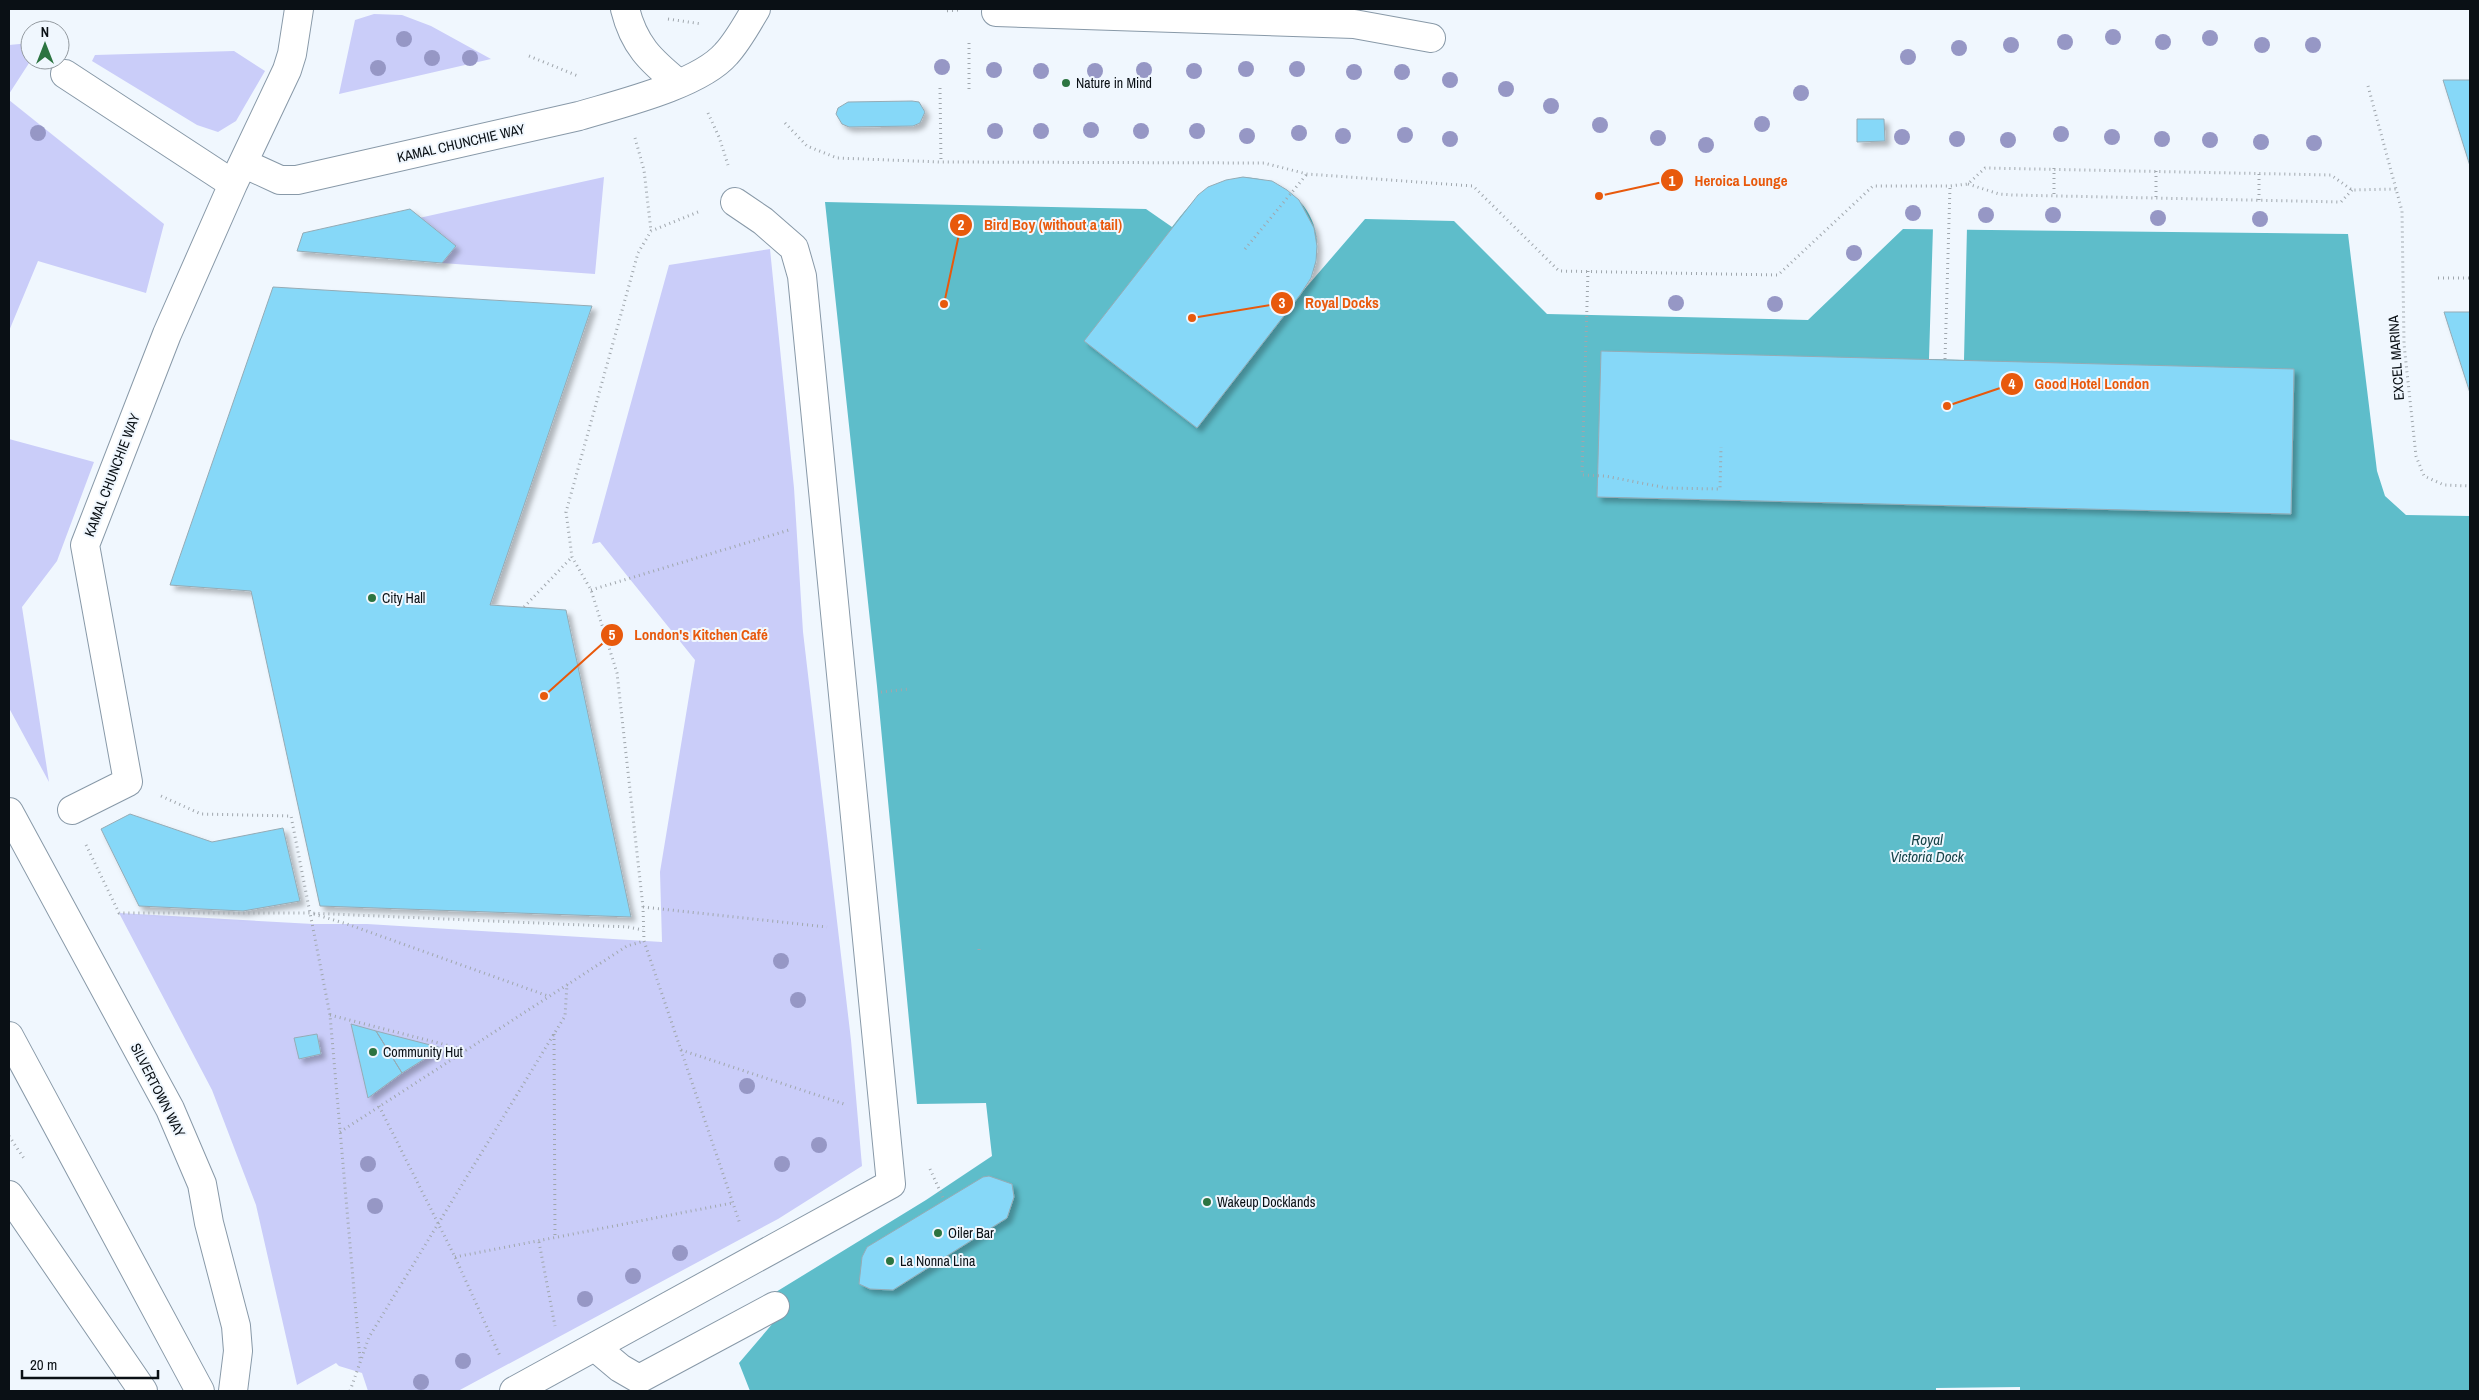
<svg xmlns="http://www.w3.org/2000/svg" width="2479" height="1400" font-family="'Archivo Narrow',sans-serif">
  <style>
    .green { fill: #cacdf9 }
    .water { fill: #5ebdca }
    .pier { fill: #f0f7fe }
    .building { fill: #86d8f8; stroke: #95abb5; filter: url(#shadow) }
    .lines { fill: none; stroke-linecap: round; stroke-linejoin: round }
    .minor-casing { stroke: #8899a8; stroke-width: 30 }
    .major-casing { stroke: #8899a8; stroke-width: 30 }
    .path { stroke: #a0a7ad; stroke-width: 3; stroke-dasharray: 1 4; stroke-linecap: butt }
    .minor { stroke: #fff; stroke-width: 28 }
    .major { stroke: #fff; stroke-width: 28 }
    .tree { fill: #9697c5 }
    .poi-dot { fill: #2c7441; stroke: #f0f7fe; stroke-width: 2 }
    .labels { text-anchor: middle; stroke-width: 4; stroke-linejoin: round; paint-order: stroke }
    .poi-label { font-size: 14px; fill: #0a1015; stroke: #f0f7fe; text-anchor: start }
    .street-label { font-size: 14px; fill: #0a1015; stroke: #f0f7fe }
    .water-label { font-size: 15px; font-style: italic; fill: #164348; stroke: #f0f7fe }
    .leader { fill: none; stroke: #e8590c; stroke-width: 2 }
    .callout-dot { fill: #e8590c; stroke: #f0f7fe; stroke-width: 2 }
    .mark-label { font-size: 15px; text-anchor: middle; font-weight: bold; fill: #fff }
    .callout-label { font-size: 15px; text-anchor: middle; font-weight: bold; fill: #e8590c; stroke: #f0f7fe; stroke-width: 4; stroke-linejoin: round; paint-order: stroke }
  </style>
  <defs>
    <filter id="shadow"><feDropShadow dx="4.5" dy="4.5" stdDeviation="2.5" flood-color="#0004"/></filter>
  </defs>
  <rect width="100%" height="100%" fill="#f0f7fe"/>
  <path class="green" d="M374 14 402 15 431 26 491 59 339 94 355 20Z
    M30 43 31 60 9 94V45Z
    M234 51 265 71 236 121 218 132 197 125 92 61 95 55Z
    M9 100 164 224 146 293 38 261 9 331Z
    M604 177 595 274 442 263 455 246 419 218Z
    M770 249 794 488 803 632 851 1040 862 1166 778 1219 458 1391H368L362 1373 339 1366 336 1363 297 1385 256 1205 212 1090 119 913 313 924H367L662 942 660 872 695 660 600 542 592 544 669 265Z
    M9 439 94 462 57 561 22 607 49 782 9 708Z"/>
  <path class="water" d="M1243 177C1288 179 1324 211 1316 260 1315 271 1308 281 1303 291L1365 219 1454 221 1547 314 1808 320 1903 229 2348 234 2377 471 2385 496 2406 515 2470 516V1391H750L739 1363 779 1316 771 1295 926 1200 992 1156 986 1103 917 1104 877 686 825 202 1146 209 1172 227C1195 198 1205 184 1243 177Z"/>
  <path class="pier" d="M1933 227H1967L1964 360 1929 359Z
    M2020 1387V1391H1936V1388Z"/>
  <path class="building" d="M2443 80H2470V166Z
    M912 101 919 102 925 112 920 123 913 126 849 127 842 124 836 114 838 108 848 102Z
    M1857 119H1884L1885 141 1857 142Z
    M1243 177 1272 181 1287 190 1299 200 1314 228 1317 246 1316 261 1311 278 1300 295 1197 428 1084 341 1198 195 1208 187 1226 180Z
    M410 209 456 246 442 263 297 251 303 233Z
    M273 287 592 306 490 605 566 610 631 917 320 906 251 591 170 585Z
    M2444 312H2470V393Z
    M1601 351 2294 369 2291 514 1597 497Z
    M130 814 212 842 283 828 300 901 243 911 139 906 101 829Z
    M351 1024 376 1031 402 1073 368 1098Z
    M376 1031 442 1048 402 1073Z
    M317 1034 321 1054 299 1059 294 1038Z
    M989 1176 1012 1184 1014 1197 1007 1218 893 1290 870 1289 859 1284 862 1257 867 1247 983 1177Z"/>
  <g class="lines">
    <defs>
      <path id="minor" d="M625 9C634 45 650 60 678 83
        M996 12 1354 24 1431 38
        M65 74 233 184
        M243 163 280 180H297L579 116C619 104 699 85 726 54 738 41 747 24 756 9
        M72 810 128 782 85 545 167 334 233 184 287 70 292 54 299 9
        M595 1347 620 1368 639 1379 775 1306
        M514 1391 891 1184 802 276 794 248 763 221 735 202"/>
      <path id="major" d="M9 812 170 1109 202 1184 209 1223 236 1326 238 1351 233 1391
        M9 1036 200 1391
        M9 1195 143 1391"/>
    </defs>
    <use href="#minor" class="minor-casing"/>
    <use href="#major" class="major-casing"/>
    <path class="path" d="M944 9V11L959 10
      M668 19 702 24
      M529 56 578 76
      M2368 86 2402 211 2404 344 2416 456 2424 476 2444 485 2470 486
      M940 88 941 162
      M969 89V39
      M708 113 719 137 728 165
      M785 123 807 146 837 158 941 162 1264 163 1307 174 1473 186 1559 271 1778 275 1873 186H1950L1968 184 1985 168 2331 175 2352 190 2396 189
      M635 138 644 170 651 231
      M2054 168V196
      M2156 171V198
      M2259 174V200
      M1968 184 1999 194 2013 195 2341 202 2352 190
      M698 212 651 231 638 253 566 512 572 557 591 590 617 673 643 907 644 941 740 1224
      M1245 249 1307 174
      M1588 271 1582 475 1605 476 1667 488 1720 489 1721 447
      M2438 278H2470
      M1945 359 1950 186
      M591 590 789 530
      M524 607 572 557
      M881 692 909 689
      M161 796 201 814 291 816 330 1015 360 1359
      M86 845 119 913H309L628 927 643 930
      M643 907 827 927
      M314 914 347 924 548 996
      M979 949V954
      M330 1015 466 1050
      M554 1034 555 1238
      M681 1050 844 1104
      M379 1106 455 1257 500 1356
      M340 1132 627 946 644 941
      M9 1136 25 1160
      M930 1169 944 1200
      M539 1242 555 1326
      M455 1257 732 1203
      M350 1391 369 1337 565 1016 567 984"/>
    <use href="#minor" class="minor"/>
    <use href="#major" class="major"/>
  </g>
  <g class="tree">
    <circle cx="2113" cy="37" r="8"/>
    <circle cx="2210" cy="38" r="8"/>
    <circle cx="404" cy="39" r="8"/>
    <circle cx="2065" cy="42" r="8"/>
    <circle cx="2163" cy="42" r="8"/>
    <circle cx="2011" cy="45" r="8"/>
    <circle cx="2262" cy="45" r="8"/>
    <circle cx="2313" cy="45" r="8"/>
    <circle cx="1959" cy="48" r="8"/>
    <circle cx="1908" cy="57" r="8"/>
    <circle cx="432" cy="58" r="8"/>
    <circle cx="470" cy="58" r="8"/>
    <circle cx="942" cy="67" r="8"/>
    <circle cx="378" cy="68" r="8"/>
    <circle cx="1246" cy="69" r="8"/>
    <circle cx="1297" cy="69" r="8"/>
    <circle cx="994" cy="70" r="8"/>
    <circle cx="1144" cy="70" r="8"/>
    <circle cx="1041" cy="71" r="8"/>
    <circle cx="1095" cy="71" r="8"/>
    <circle cx="1194" cy="71" r="8"/>
    <circle cx="1354" cy="72" r="8"/>
    <circle cx="1402" cy="72" r="8"/>
    <circle cx="1450" cy="80" r="8"/>
    <circle cx="1506" cy="89" r="8"/>
    <circle cx="1801" cy="93" r="8"/>
    <circle cx="1551" cy="106" r="8"/>
    <circle cx="1762" cy="124" r="8"/>
    <circle cx="1600" cy="125" r="8"/>
    <circle cx="1091" cy="130" r="8"/>
    <circle cx="995" cy="131" r="8"/>
    <circle cx="1041" cy="131" r="8"/>
    <circle cx="1141" cy="131" r="8"/>
    <circle cx="1197" cy="131" r="8"/>
    <circle cx="38" cy="133" r="8"/>
    <circle cx="1299" cy="133" r="8"/>
    <circle cx="2061" cy="134" r="8"/>
    <circle cx="1405" cy="135" r="8"/>
    <circle cx="1247" cy="136" r="8"/>
    <circle cx="1343" cy="136" r="8"/>
    <circle cx="1902" cy="137" r="8"/>
    <circle cx="2112" cy="137" r="8"/>
    <circle cx="1658" cy="138" r="8"/>
    <circle cx="1450" cy="139" r="8"/>
    <circle cx="1957" cy="139" r="8"/>
    <circle cx="2162" cy="139" r="8"/>
    <circle cx="2008" cy="140" r="8"/>
    <circle cx="2210" cy="140" r="8"/>
    <circle cx="2261" cy="142" r="8"/>
    <circle cx="2314" cy="143" r="8"/>
    <circle cx="1706" cy="145" r="8"/>
    <circle cx="1913" cy="213" r="8"/>
    <circle cx="1986" cy="215" r="8"/>
    <circle cx="2053" cy="215" r="8"/>
    <circle cx="2158" cy="218" r="8"/>
    <circle cx="2260" cy="219" r="8"/>
    <circle cx="1854" cy="253" r="8"/>
    <circle cx="1676" cy="303" r="8"/>
    <circle cx="1775" cy="304" r="8"/>
    <circle cx="781" cy="961" r="8"/>
    <circle cx="798" cy="1000" r="8"/>
    <circle cx="747" cy="1086" r="8"/>
    <circle cx="819" cy="1145" r="8"/>
    <circle cx="368" cy="1164" r="8"/>
    <circle cx="782" cy="1164" r="8"/>
    <circle cx="375" cy="1206" r="8"/>
    <circle cx="680" cy="1253" r="8"/>
    <circle cx="633" cy="1276" r="8"/>
    <circle cx="585" cy="1299" r="8"/>
    <circle cx="463" cy="1361" r="8"/>
    <circle cx="421" cy="1382" r="8"/>
  </g>
  <g class="poi-dot">
    <circle cx="1066" cy="83" r="5"/>
    <circle cx="372" cy="598" r="5"/>
    <circle cx="373" cy="1052" r="5"/>
    <circle cx="1207" cy="1202" r="5"/>
    <circle cx="938" cy="1233" r="5"/>
    <circle cx="890" cy="1261" r="5"/>
  </g>
  <g class="labels">
    <g class="poi-label">
      <text x="1076" y="88">Nature in Mind</text>
      <text x="382" y="603">City Hall</text>
      <text x="383" y="1057">Community Hut</text>
      <text x="1217" y="1207">Wakeup Docklands</text>
      <text x="948" y="1238">Oiler Bar</text>
      <text x="900" y="1266">La Nonna Lina</text>
    </g>
    <g class="street-label">
      <text transform="translate(461 143) rotate(-13)" y="5">KAMAL CHUNCHIE WAY</text>
      <text transform="translate(2396 358) rotate(-94)" y="5">EXCEL MARINA</text>
      <text transform="translate(112 475) rotate(-69)" y="5">KAMAL CHUNCHIE WAY</text>
      <text transform="translate(158 1090) rotate(63)" y="5">SILVERTOWN WAY</text>
    </g>
    <g class="water-label">
      <text x="1927" y="845">Royal<tspan x="1927" dy="17">Victoria Dock</tspan></text>
    </g>
  </g>
  <path class="leader" d="M1599 196L1672 180M944 304L961 225M1192 318L1282 303M1947 406L2012 384M544 696L612 635"/>
  <g class="callout-dot">
    <circle cx="1599" cy="196" r="5"/>
    <circle cx="944" cy="304" r="5"/>
    <circle cx="1192" cy="318" r="5"/>
    <circle cx="1947" cy="406" r="5"/>
    <circle cx="544" cy="696" r="5"/>
    <circle cx="1672" cy="180" r="12"/>
    <circle cx="961" cy="225" r="12"/>
    <circle cx="1282" cy="303" r="12"/>
    <circle cx="2012" cy="384" r="12"/>
    <circle cx="612" cy="635" r="12"/>
  </g>
  <g class="mark-label">
    <text x="1672" y="186">1</text>
    <text x="961" y="230">2</text>
    <text x="1282" y="308">3</text>
    <text x="2012" y="389">4</text>
    <text x="612" y="640">5</text>
  </g>
  <g class="callout-label">
    <text x="1741" y="186">Heroica Lounge</text>
    <text x="1053" y="230">Bird Boy (without a tail)</text>
    <text x="1342" y="308">Royal Docks</text>
    <text x="2092" y="389">Good Hotel London</text>
    <text x="701" y="640">London's Kitchen Café</text>
  </g>
  <rect width="2479" height="1400" fill="none" stroke="#0a1015" stroke-width="20"/>
  <g transform="translate(45 45)"><circle r="24" fill="#f0f7fe" stroke="#949ba1"/>
  <path d="M0-4L9 19L0 12L-9 19Z" fill="#2c7441"/>
  <text y="-8" font-size="14" font-weight="bold" text-anchor="middle" fill="#0a1015">N</text>
  </g>
  <path d="M22 1370v8h136v-8" fill="none" stroke="#0a1015" stroke-width="2.5"/>
  <text x="30" y="1370" font-size="15" fill="#0a1015" stroke="#f0f7fe" stroke-width="4" paint-order="stroke">20 m</text>
</svg>
